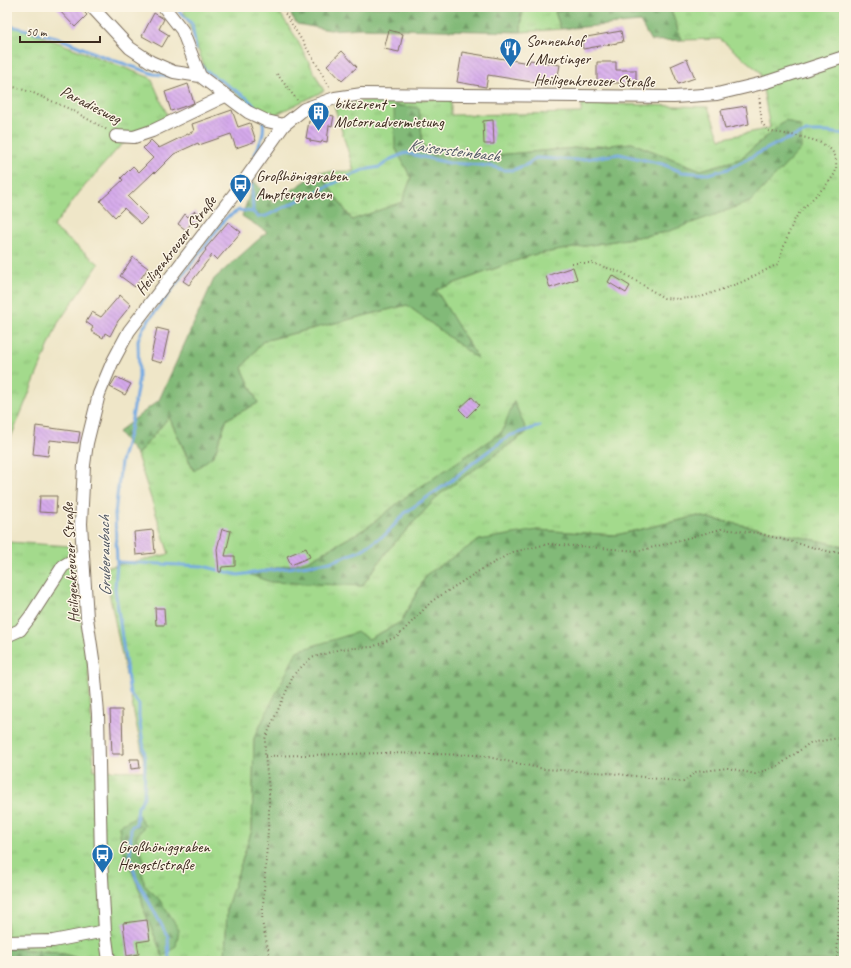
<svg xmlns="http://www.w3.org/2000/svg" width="851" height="968" font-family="Caveat,sans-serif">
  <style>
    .grass { fill: url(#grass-tufts); stroke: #6f8255; fill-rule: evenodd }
    .forest { fill: url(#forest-firs); stroke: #5e724b }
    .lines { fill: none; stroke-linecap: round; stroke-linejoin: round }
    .stream { stroke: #75aae2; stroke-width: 3 }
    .building { fill: url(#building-back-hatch) }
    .minor-casing { stroke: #7a6c5a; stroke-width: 14 }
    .path { stroke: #7a6c5a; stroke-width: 2; stroke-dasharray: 1 3; stroke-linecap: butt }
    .minor { stroke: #fff; stroke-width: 12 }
    .labels { text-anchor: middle; stroke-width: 3; stroke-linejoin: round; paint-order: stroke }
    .poi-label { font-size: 16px; fill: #3b2a1e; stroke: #fcf5e5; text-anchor: start }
    .street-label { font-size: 16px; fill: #3b2a1e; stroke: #fcf5e5 }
    .water-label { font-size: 17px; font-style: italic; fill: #4f5763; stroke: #fcf5e5 }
  </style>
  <defs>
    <pattern id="grass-tufts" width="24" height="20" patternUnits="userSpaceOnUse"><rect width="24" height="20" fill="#a3da8c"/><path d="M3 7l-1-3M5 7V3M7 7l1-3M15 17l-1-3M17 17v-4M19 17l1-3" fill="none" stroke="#8dbb78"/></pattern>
    <pattern id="forest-firs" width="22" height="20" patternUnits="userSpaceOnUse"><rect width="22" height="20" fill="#82ba78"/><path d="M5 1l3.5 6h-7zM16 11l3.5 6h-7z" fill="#6c9762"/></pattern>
    <pattern id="building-back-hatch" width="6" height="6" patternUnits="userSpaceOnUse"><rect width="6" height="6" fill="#d6aaec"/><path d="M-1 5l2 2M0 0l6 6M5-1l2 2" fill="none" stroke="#af8bbf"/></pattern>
  </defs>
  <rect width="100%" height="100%" fill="#fcf5e5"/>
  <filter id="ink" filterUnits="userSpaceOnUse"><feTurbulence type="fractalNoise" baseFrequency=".025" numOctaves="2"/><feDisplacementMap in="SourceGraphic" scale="8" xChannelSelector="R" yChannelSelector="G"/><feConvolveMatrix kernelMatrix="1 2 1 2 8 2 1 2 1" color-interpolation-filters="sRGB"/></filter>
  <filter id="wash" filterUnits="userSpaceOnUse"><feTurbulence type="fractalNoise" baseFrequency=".012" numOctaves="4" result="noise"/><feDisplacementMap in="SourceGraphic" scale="16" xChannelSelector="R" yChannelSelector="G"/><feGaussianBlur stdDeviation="0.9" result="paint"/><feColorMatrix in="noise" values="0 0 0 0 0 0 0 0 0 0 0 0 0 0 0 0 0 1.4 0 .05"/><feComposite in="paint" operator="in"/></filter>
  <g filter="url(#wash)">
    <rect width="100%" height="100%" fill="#efe6c8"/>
    <path class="grass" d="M182 7H276L295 36 324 91 268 118 206 71Z
      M522 7H573L555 12 561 29 521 32Z
      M669 7H844V546L698 516 616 535 537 530 427 574 401 622 369 639 254 738 252 830 227 907 225 961H87L57 952 7 948V542L71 546 88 663 94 770 146 771 104 568 169 554 137 455 169 417 193 470 214 455 227 419 258 403 242 368 263 341 407 305 477 358 436 290 532 255 667 232 786 120 740 159 701 170 632 143 451 159 423 146 419 108 395 147 411 178 403 202 352 220 319 172 354 171 334 105 361 101 451 99V115L581 113 582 103 708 107 720 139 770 128 760 72 720 39 681 40 673 15ZM514 402 527 432 440 494 388 550 362 586 249 574 308 561 368 527 407 496 502 432ZM145 825 136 837 145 864 142 873 145 886 159 899 163 956 144 910 140 891 122 847 119 826Z
      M7 23 151 78 169 119 121 145 82 189 53 227 99 264 58 323 7 447Z"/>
    <path class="forest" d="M286 7H522L521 32 361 28 330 30 297 24Z
      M573 7H669L673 15 681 40 651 41 640 22 561 29 555 12Z
      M394 105 419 108 423 146 451 159 632 143 701 170 740 159 786 120 801 127V149L750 202 667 232 532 255 436 290 478 359 407 305 263 341 242 368 258 403 227 419 214 455 194 471 169 417 137 455 118 432 159 400 214 279 267 232 242 216 254 181 273 203 319 172 352 220 402 202 411 178 395 147Z
      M514 401 527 432 440 494 388 550 362 586 270 582 248 574 308 561 368 527 407 496 502 432Z
      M698 516 844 546V961H225L227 907 252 830 254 738 297 651 358 632 369 639 401 622 427 574 479 540 537 530 616 535Z
      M138 815 145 825 136 837 145 864 142 873 145 886 159 899 179 930 176 946 163 957 144 910 140 891 122 847 119 826Z
      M7 948 57 952 87 961H7Z"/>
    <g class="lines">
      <path class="stream" d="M175 7 192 24 196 49
        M7 25 56 37 102 56 154 74 169 76
        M202 66 206 71 247 98 261 113
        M255 154C260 143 265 134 263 122
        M253 212 258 217 266 216 339 181 363 170 380 167 391 159 406 153 449 163 480 165 495 167 503 170H513L528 164 536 158 578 160 619 154 662 164 682 172 708 174 728 169 780 142 806 132H827L844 134
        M117 562 203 566 238 575 330 562 360 551 386 534 406 512 451 481 479 458 509 436 540 426
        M169 961 168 937 136 878 130 855 131 827 136 824 138 807 144 797 145 756 139 718V704L130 694 115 588 117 562 115 514 121 462 130 430 139 377 138 340 143 328 226 218 239 210 253 212 252 185"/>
    </g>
    <g id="blocks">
      <path class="building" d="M56 7H79L87 15 75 27Z
        M154 13 164 19 159 29 169 35 162 47 142 36Z
        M389 30 403 34 399 52 384 49Z
        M621 31 623 42 583 49 581 38Z
        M342 51 357 67 342 81 327 65Z
        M462 52 529 63 530 60 560 65 557 81 551 80 550 85 488 75 486 87 457 82Z
        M687 59 695 78 678 84 671 66Z
        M597 62H616V70H636V83H597Z
        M188 84 194 103 171 111 165 92Z
        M746 106 749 124 725 129 721 110Z
        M232 110 238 127 250 123 256 141 236 148 231 134 199 145 198 143 174 154 155 173 154 172 128 197 148 217 141 224 124 208 115 217 100 201 123 180 121 178 133 166 139 172 153 158 143 148 151 140 159 148 194 131 192 124Z
        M319 113 334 116 332 126 329 125 327 142 322 141 321 143 310 141V139L306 138 309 121 317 122Z
        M493 120 494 144H484L483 121Z
        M195 211 201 218 194 224 190 219 192 222 186 230 178 224 185 214 188 217Z
        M228 222 241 232 217 260 212 255 189 285 183 281 206 250 205 249Z
        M133 257 148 268 135 287 120 276Z
        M573 267 577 279 550 288 546 276Z
        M612 275 630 286 626 293 608 282Z
        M120 295 131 305 118 321 110 336 105 333 103 338 91 331 93 327 86 322 92 312 101 317Z
        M157 328 169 331 162 363 150 360Z
        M116 377 131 384 125 395 110 387Z
        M472 397 479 405 467 417 459 409Z
        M36 426 80 432 78 443 50 440 48 456 33 454Z
        M40 496H57L56 513 39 512Z
        M222 529 231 531 225 556H235V566L222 567 221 572H219L217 549Z
        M153 530 155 553 136 555 134 532Z
        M306 548 310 557 291 565 287 556Z
        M155 608H164L165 625H156Z
        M110 710H122L123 754H112Z
        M130 759H139L140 768 131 769Z
        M147 920 150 940 137 942 139 954 127 956 123 923Z"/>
    </g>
  </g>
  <g filter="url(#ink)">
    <use href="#blocks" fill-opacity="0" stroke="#7a6c5a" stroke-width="1"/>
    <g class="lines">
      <defs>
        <path id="minor" d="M92 7 130 48 151 62 174 72 200 76 248 112 267 121 284 125
          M164 7 182 30 200 76
          M116 136 134 137 152 131 225 96
          M7 634 9 635 20 630 30 617 63 566 82 555
          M7 942 53 941 105 931
          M109 961 105 931 101 859 98 714 94 666 87 618 81 524 84 465 87 443 99 394 112 363 129 331 242 184 284 125 304 109 335 98 362 94 674 97 717 94 767 82 844 57"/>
      </defs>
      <use href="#minor" class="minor-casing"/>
      <path class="path" d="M281 7 316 63 330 88
        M277 74 297 100
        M7 85 31 92 72 110 107 130
        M572 263H592L623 273 664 298 679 299 701 297 742 282 778 264C783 249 788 233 795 219 802 208 819 193 828 183 835 174 837 172 836 161 835 137 785 135 768 131L762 123 759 95
        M265 756 384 753 478 755 544 769 610 773 683 782 696 772 728 768 755 774 778 766 810 743 844 737
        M839 913 843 737
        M271 961 262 922 269 814V789L265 756V739L294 674 311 658 341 649 372 647 398 636 432 601 479 571 513 552 548 544 639 551 721 529 758 533 831 552H844
        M837 961 839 913 844 910"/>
      <use href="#minor" class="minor"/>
    </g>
  </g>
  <defs>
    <symbol id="restaurant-pin" viewBox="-11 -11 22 30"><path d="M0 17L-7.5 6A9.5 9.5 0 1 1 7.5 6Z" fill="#1f6fb2" stroke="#fcf5e5"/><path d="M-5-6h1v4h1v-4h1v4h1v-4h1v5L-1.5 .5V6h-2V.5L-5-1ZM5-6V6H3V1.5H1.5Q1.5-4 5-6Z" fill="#fff"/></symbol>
    <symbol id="building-pin" viewBox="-11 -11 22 30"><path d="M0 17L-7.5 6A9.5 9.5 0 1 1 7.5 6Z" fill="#1f6fb2" stroke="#fcf5e5"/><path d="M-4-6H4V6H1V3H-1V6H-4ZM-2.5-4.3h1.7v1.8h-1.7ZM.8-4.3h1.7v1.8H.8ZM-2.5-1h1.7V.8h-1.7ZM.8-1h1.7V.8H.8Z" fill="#fff"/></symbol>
    <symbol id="bus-pin" viewBox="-11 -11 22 30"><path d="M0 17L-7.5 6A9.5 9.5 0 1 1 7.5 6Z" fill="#1f6fb2" stroke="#fcf5e5"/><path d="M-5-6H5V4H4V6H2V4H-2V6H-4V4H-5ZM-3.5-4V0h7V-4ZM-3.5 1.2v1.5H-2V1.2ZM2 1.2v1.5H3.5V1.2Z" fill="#fff"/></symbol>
  </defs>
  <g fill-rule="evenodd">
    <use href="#restaurant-pin" x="498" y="36" width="25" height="34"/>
    <use href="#building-pin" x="306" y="100" width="25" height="34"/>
    <use href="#bus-pin" x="228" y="172" width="25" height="34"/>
    <use href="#bus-pin" x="90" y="842" width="25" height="34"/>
  </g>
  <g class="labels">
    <g class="poi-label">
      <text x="526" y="46">Sonnenhof<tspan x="526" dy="18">/ Murtinger</tspan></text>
      <text x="334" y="109">bike2rent -<tspan x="334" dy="18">Motorradvermietung</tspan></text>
      <text x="256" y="181">Großhöniggraben<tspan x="256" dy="18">Ampfergraben</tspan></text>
      <text x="118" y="852">Großhöniggraben<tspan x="118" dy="18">Hengstlstraße</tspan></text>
    </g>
    <g class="street-label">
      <text transform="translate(594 80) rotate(1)" y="6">Heiligenkreuzer Straße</text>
      <text transform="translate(91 104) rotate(27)" y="6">Paradiesweg</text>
      <text transform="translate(175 245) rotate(-52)" y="6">Heiligenkreuzer Straße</text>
      <text transform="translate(70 563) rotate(-93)" y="6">Heiligenkreuzer Straße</text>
    </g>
    <g class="water-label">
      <text transform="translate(454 150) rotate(7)" y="6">Kaisersteinbach</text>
      <text transform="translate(104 556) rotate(-91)" y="6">Gruberaubach</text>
    </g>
  </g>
  <rect width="851" height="968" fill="none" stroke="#fcf5e5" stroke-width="24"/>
  <path d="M20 36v6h80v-6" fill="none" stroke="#3b2a1e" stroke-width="2"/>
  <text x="26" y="36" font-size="12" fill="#3b2a1e" stroke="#fcf5e5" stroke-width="3" paint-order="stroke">50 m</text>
</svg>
